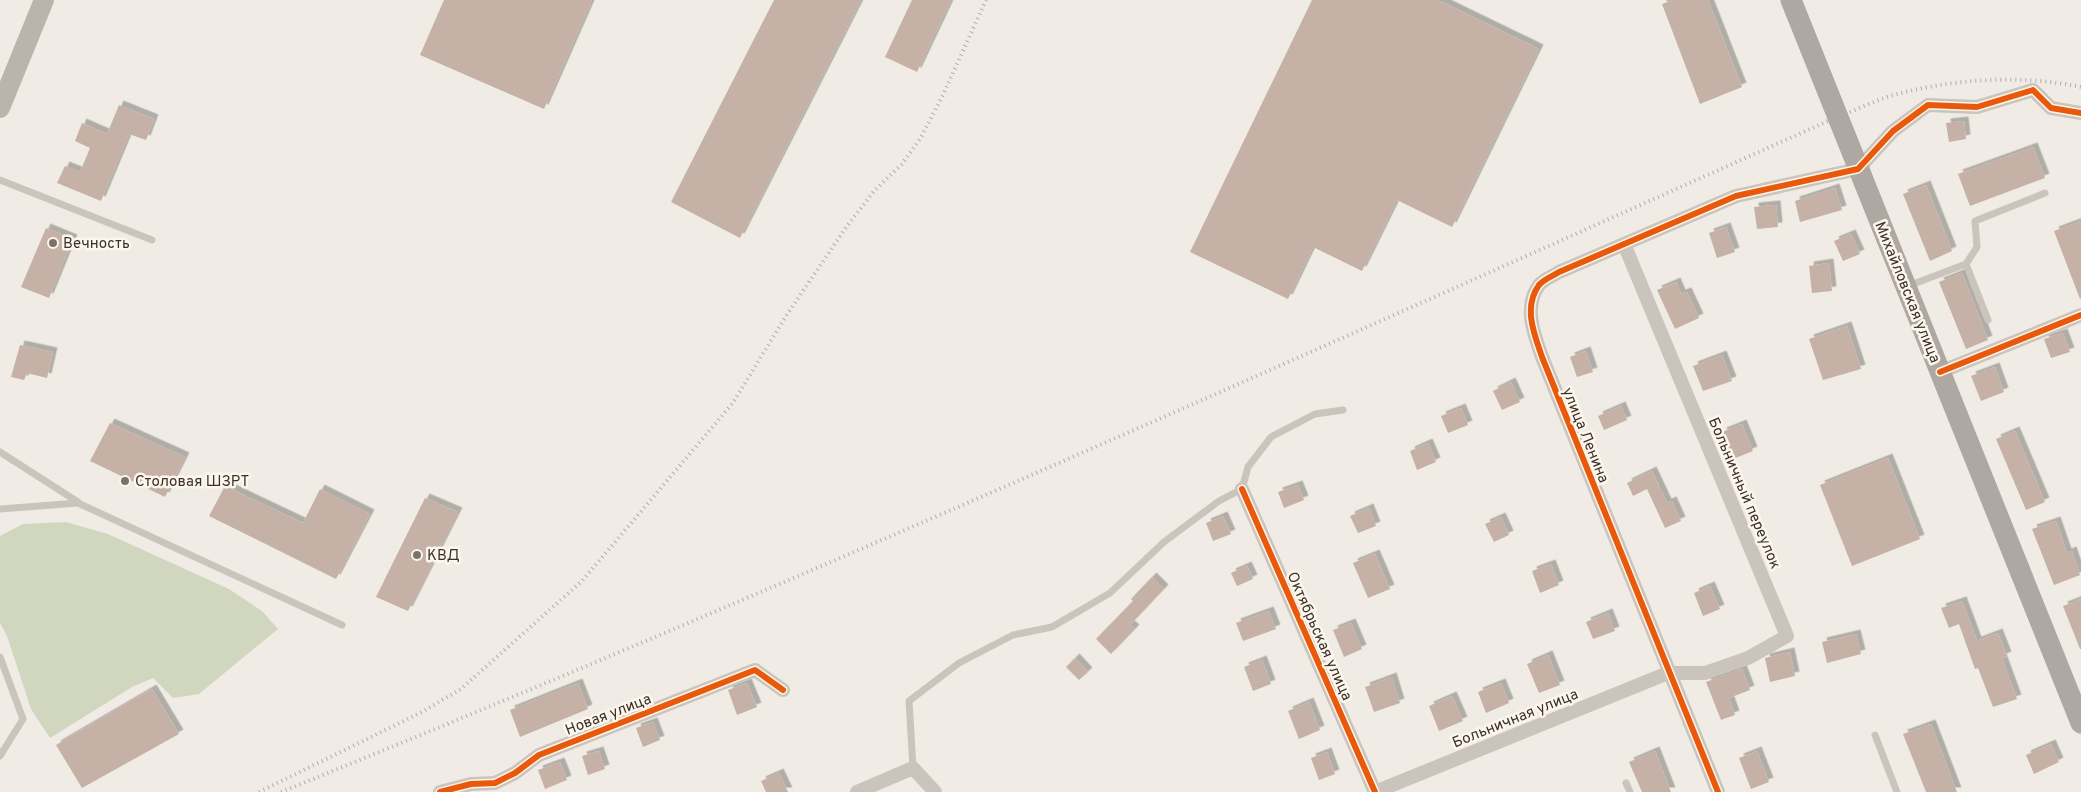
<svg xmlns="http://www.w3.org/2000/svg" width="2081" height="792" font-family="Overpass,sans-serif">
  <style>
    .green { fill: #d0d7be }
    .building { fill: #c5b1a5; filter: url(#shadow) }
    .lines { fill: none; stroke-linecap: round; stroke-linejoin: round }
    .service { stroke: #cac4bd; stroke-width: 7 }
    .minor { stroke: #cac4bd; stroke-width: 14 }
    .secondary { stroke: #bab4ad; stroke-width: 20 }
    .primary { stroke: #afa8a2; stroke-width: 21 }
    .rail { stroke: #b2aca7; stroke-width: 4; stroke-dasharray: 1 4; stroke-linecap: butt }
    .cycleway-casing { stroke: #fcf6ed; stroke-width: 9 }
    .cycleway { stroke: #e8590c; stroke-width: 6 }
    .poi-dot { fill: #7b726b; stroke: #fcf6ed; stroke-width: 2 }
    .labels { text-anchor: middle; stroke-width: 5; stroke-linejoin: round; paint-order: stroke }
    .poi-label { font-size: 15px; fill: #3c312a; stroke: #fcf6ed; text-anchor: start }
    .street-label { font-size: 15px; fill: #3c312a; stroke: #fcf6ed }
  </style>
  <defs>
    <filter id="shadow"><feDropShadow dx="4.5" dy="-4.5" stdDeviation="0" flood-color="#0004"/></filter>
  </defs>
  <rect width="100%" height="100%" fill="#f0ece5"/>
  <path class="green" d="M66 522 108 534 229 589 262 611 278 629 199 694 173 698 153 678 132 687 50 738 31 709 7 636 0 623V536L23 524Z"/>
  <path class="building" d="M444 0H592L544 109 420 55Z
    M774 0H861L740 238 671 202Z
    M912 0H951L917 72 885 57Z
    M1312 0H1438L1539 49 1452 227 1397 200 1362 271 1313 247 1288 299 1190 252Z
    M1673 0H1708L1742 87 1700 104 1662 4Z
    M119 105 154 119 146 140 129 134 101 201 57 183 65 166 80 172 90 148 75 141 82 123 107 134Z
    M1964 121 1966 139 1949 142 1946 123Z
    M2033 147 2045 178 1970 206 1958 174Z
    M1926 185 1952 251 1930 261 1903 194Z
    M1835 188 1842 210 1800 222 1795 201Z
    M1776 205 1778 227 1757 229 1754 207Z
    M2081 221V298L2080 299 2054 231Z
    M1726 227 1735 252 1717 258 1709 233Z
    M46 228 73 239 49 298 21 287Z
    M1851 234 1860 254 1843 261 1834 241Z
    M1829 263 1832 291 1812 293 1809 266Z
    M1962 273 1988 340 1966 349 1939 282Z
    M1676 282 1681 294 1687 292 1699 318 1675 329 1657 290Z
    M1847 326 1861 369 1823 380 1809 339Z
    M2063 333 2070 352 2051 358 2044 339Z
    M20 345 53 352 47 378 27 373 24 380 11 377Z
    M1586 351 1593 372 1577 377 1570 357Z
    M1722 355 1732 381 1703 391 1693 366Z
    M1995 367 2004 392 1981 401 1971 376Z
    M1511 382 1520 402 1502 410 1493 391Z
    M1621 406 1627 420 1604 430 1598 416Z
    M1461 408 1468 425 1448 433 1441 416Z
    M110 423 185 457 165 497 90 461Z
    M1742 424 1753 451 1733 459 1722 432Z
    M2015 431 2045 502 2026 510 1996 439Z
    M1428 443 1436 462 1417 470 1410 451Z
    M1888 458 1920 539 1852 566 1820 485Z
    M1652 471 1667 503 1672 501 1681 521 1665 528 1647 489 1633 496 1627 483Z
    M1298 485 1304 500 1284 508 1278 492Z
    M225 486 303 523 320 489 370 514 336 579 209 516Z
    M425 498 458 512 408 611 376 597Z
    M1369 508 1376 526 1358 533 1350 516Z
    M1223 516 1231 534 1213 541 1206 523Z
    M1501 517 1509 535 1494 542 1485 524Z
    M2056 521 2067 553 2072 551 2080 575 2054 585 2032 529Z
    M1375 554 1390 589 1368 598 1353 563Z
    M1551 564 1559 585 1540 593 1532 571Z
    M1247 566 1253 579 1237 586 1231 573Z
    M1152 577 1164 589 1130 625 1135 629 1111 654 1096 639 1133 601 1131 599Z
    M1710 586 1720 609 1703 616 1694 593Z
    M2081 599V649H2080L2063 606Z
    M1962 601 1977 641 1998 633 2007 656 2002 658 2017 699 1993 707 1978 668 1975 669 1959 624 1949 628 1941 608Z
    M1269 611 1276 629 1243 641 1236 623Z
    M1608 613 1615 631 1593 639 1586 622Z
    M1351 623 1362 649 1344 657 1333 630Z
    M1856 634 1861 654 1827 663 1822 642Z
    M1790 652 1795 676 1770 682 1765 658Z
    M1548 655 1560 685 1539 693 1527 664Z
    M1075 658 1088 672 1079 680 1066 667Z
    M1262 660 1271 684 1253 691 1244 667Z
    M1742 669 1750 690 1729 698 1735 715 1721 720 1706 682Z
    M1392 677 1400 703 1374 712 1365 687Z
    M578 683 588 709 520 737 510 710Z
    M747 683 757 707 737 715 728 690Z
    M1501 683 1509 703 1486 713 1478 692Z
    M152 689 179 734 82 788 56 745Z
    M1452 696 1463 721 1439 731 1429 706Z
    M1309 702 1320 730 1299 739 1288 711Z
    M653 722 660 740 643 747 636 728Z
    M1931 724 1957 792H1926L1903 734Z
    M2051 744 2059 762 2034 774 2026 755Z
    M599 751 605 769 588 775 582 756Z
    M1655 751 1671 792H1642L1629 762Z
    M1757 751 1769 782 1751 789 1739 758Z
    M1327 752 1335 774 1319 780 1311 758Z
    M560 762 567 780 545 789 538 770Z
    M779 773 788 792H766L761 781Z"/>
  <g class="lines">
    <path class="service" d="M0 180 152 240
      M1966 264 1988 320
      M1908 286 1966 264 1977 247 1975 221 2045 193
      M0 452 78 502
      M0 509 78 503 342 625
      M0 657 23 719 0 756
      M1875 735 1897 792
      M913 768 909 701 959 663 1013 635 1052 627 1110 593 1164 542 1219 501 1242 489 1248 467 1271 437 1315 414 1343 410
      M1626 783 1630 792"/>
    <path class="minor" d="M1940 372 2081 315
      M1242 489 1375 792
      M440 792 471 784 495 783 515 773 539 755 755 670 783 690
      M857 792 913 768 935 792
      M1375 792 1668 673H1705L1748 658 1787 636 1624 244
      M1718 792 1542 357C1534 334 1523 307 1539 285 1544 279 1553 276 1559 272L1736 196 1858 169 1893 131 1928 105 1977 107 2033 90 2051 108 2081 113"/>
    <path class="secondary" d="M0 108 44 0"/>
    <path class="primary" d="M1791 0 2081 723"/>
    <path class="rail" d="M259 792 422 712 461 689 582 581 732 404 788 313 847 226 875 190 902 164 920 139 942 97 986 0
      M281 792C805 580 1321 348 1837 117 1854 111 1870 103 1887 97 1947 79 2019 74 2081 87"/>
    <defs>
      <path id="cycleway" d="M1940 372 2081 315
        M1242 489 1375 792
        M440 792 471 784 495 783 515 773 539 755 755 670 783 690
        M1718 792 1542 357C1534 334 1523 307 1539 285 1544 279 1553 276 1559 272L1736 196 1858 169 1893 131 1928 105 1977 107 2033 90 2051 108 2081 113"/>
    </defs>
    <use href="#cycleway" class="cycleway-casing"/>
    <use href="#cycleway" class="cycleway"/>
  </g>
  <g class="poi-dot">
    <circle cx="53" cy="243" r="5"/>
    <circle cx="125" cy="481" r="5"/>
    <circle cx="417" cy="555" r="5"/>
  </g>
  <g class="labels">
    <g class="poi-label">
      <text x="63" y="248">Вечность</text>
      <text x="135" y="486">Столовая ШЗРТ</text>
      <text x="427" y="560">КВД</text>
    </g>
    <g class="street-label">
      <text transform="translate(1908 292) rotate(68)" y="5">Михайловская улица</text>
      <text transform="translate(1586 435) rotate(68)" y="5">улица Ленина</text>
      <text transform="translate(1745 493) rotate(67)" y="5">Больничный переулок</text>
      <text transform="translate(1320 636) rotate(66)" y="5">Октябрьская улица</text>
      <text transform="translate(608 714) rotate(-21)" y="5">Новая улица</text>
      <text transform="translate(1515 718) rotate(-22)" y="5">Больничная улица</text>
    </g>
  </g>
</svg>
